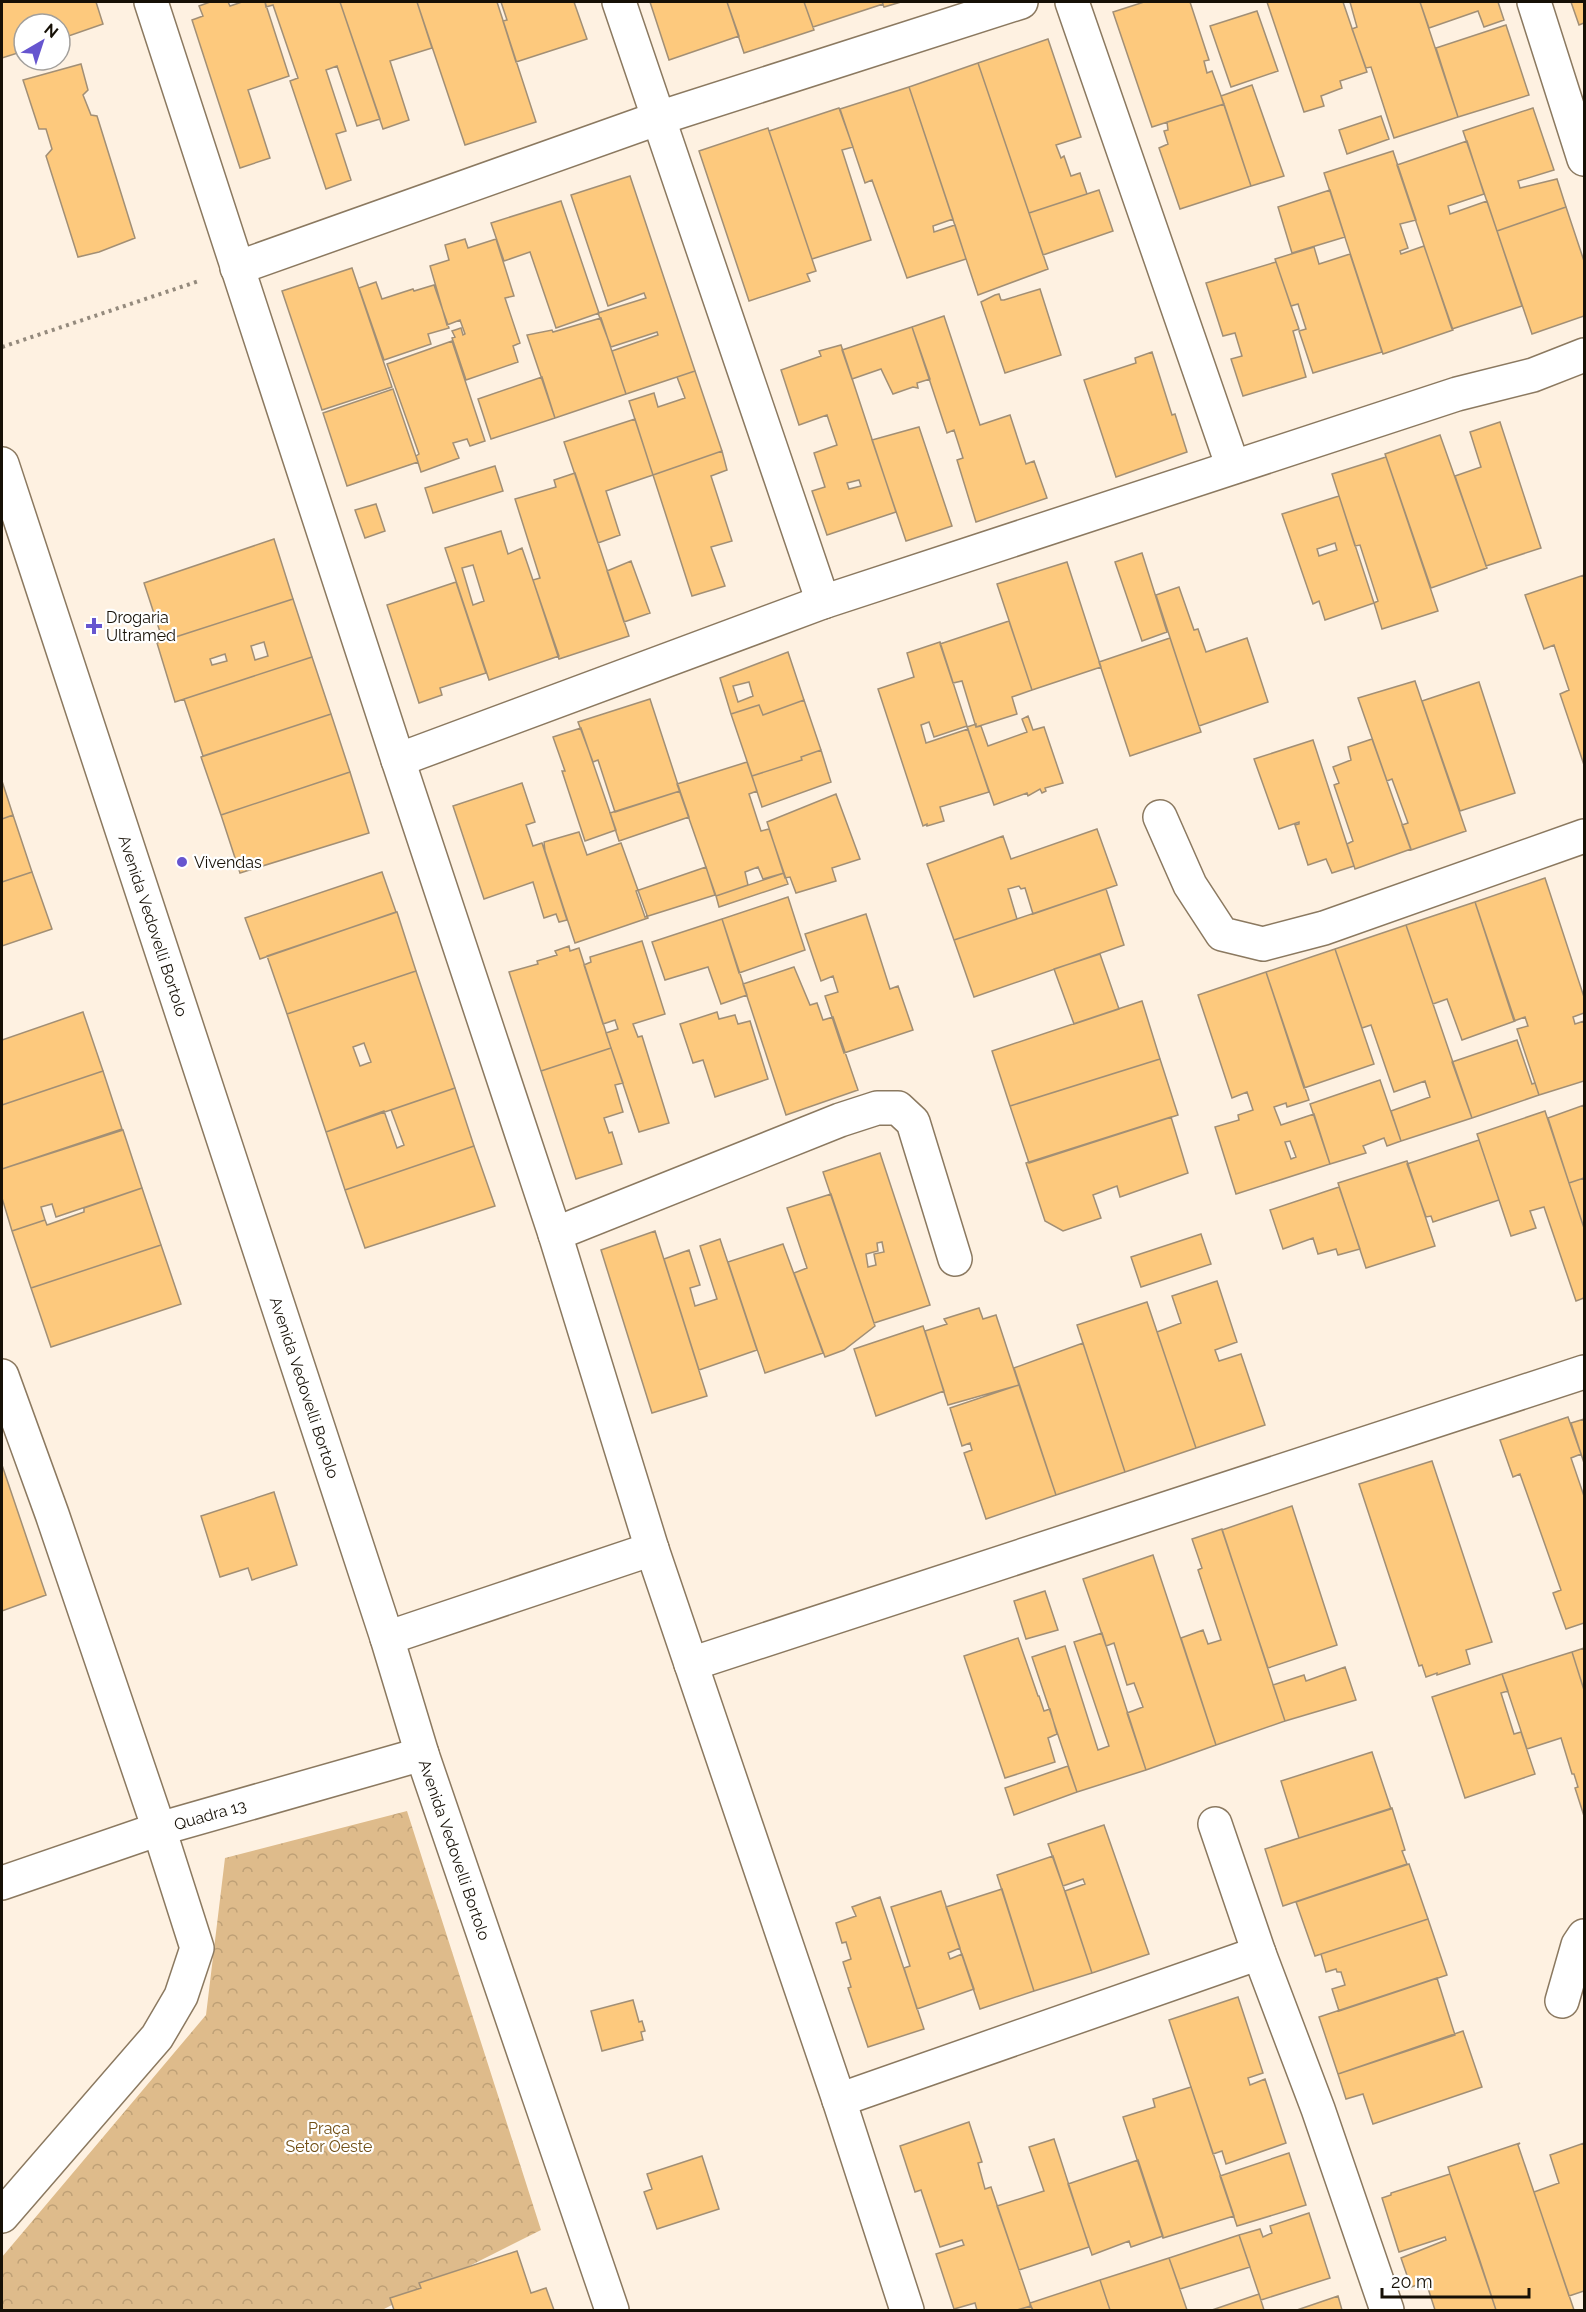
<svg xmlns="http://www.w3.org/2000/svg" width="1586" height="2312" font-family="Raleway,sans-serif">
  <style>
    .park { fill: url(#park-crowns) }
    .building { fill: #fdc97d; stroke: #a28f75; stroke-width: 1.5; fill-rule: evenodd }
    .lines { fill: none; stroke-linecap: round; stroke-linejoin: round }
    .minor-casing { stroke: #8b7960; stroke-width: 36 }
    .tertiary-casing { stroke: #8b7960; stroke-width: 36 }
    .path { stroke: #948a7d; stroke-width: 4; stroke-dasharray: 3 4.5; stroke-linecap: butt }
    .minor { stroke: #fff; stroke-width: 33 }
    .tertiary { stroke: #fff; stroke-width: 33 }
    .poi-dot { fill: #6655cf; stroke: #fff; stroke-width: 2 }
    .labels { text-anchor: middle; stroke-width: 4.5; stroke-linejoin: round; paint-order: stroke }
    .poi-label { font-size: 16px; fill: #161006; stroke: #fff; text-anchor: start }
    .street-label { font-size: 16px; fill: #161006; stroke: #fff }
    .park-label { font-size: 16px; fill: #714f16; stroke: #fff }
  </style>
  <defs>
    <pattern id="park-crowns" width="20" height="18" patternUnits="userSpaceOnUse" patternTransform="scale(1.5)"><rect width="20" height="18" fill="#debb8b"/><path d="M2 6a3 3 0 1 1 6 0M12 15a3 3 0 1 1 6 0" fill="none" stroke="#bea076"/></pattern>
  </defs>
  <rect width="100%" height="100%" fill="#fef1e1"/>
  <path class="park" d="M407 1811 541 2230 382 2310H2V2257L206 2015 225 1858Z"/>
  <path class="building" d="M2 2H96L103 24 60 39V24H24V51L2 58Z
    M210 2H228L230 6 242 2H265L289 76 248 90 270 158 240 168 192 20 203 16 199 6Z
    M265 2H340L380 119 357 126 337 66 326 70 346 131 336 134 351 180 326 189 290 81 298 78 273 5 266 7Z
    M340 2H417L432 48 390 61 409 120 383 129Z
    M417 2H497L536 122 465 145Z
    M501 2H574L587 39 516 62 503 21 507 20Z
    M650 2H727L739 36 669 60Z
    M727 2H804L814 30 744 53Z
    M804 2H882L883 4 813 27Z
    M882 2H901L884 7Z
    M1144 2H1190L1209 60 1204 61 1207 73 1212 71 1224 104 1152 127 1113 12Z
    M1267 2H1343L1367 72 1340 81 1342 88 1321 96 1324 106 1304 112Z
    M1350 2H1420L1458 117 1394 138 1371 67 1366 68 1352 29 1357 27Z
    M1420 2H1498L1504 20 1484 27 1478 11 1429 28Z
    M1571 2H1584V23L1579 25Z
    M1257 11 1278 71 1231 87 1210 26Z
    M1506 25 1529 95 1458 117 1436 48Z
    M1048 39 1081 137 1056 145 1061 158 1064 156 1071 176 1080 173 1087 194 1029 213 978 63Z
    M978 63 1048 269 978 295 909 87Z
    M81 64 88 90 83 95 91 115 97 116 135 238 99 252 78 257 46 156 52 149 46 129H39L23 80Z
    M1252 85 1284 176 1251 186 1221 96Z
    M909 87 953 219 933 226 934 232 955 225 966 259 907 278 872 180 865 183 840 109Z
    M1224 104 1251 186 1180 209 1159 148 1168 144 1164 131 1168 130 1167 122Z
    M839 108 853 147 842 150 871 240 812 259 769 131Z
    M1533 108 1554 170 1518 181 1520 188 1557 179 1566 207 1497 231 1463 131Z
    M1381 116 1389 139 1347 154 1339 130Z
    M768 128 816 271 807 274 810 281 749 301 699 151Z
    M1467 141 1484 194 1448 206 1450 214 1487 201 1522 306 1452 329 1397 165Z
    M1393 151 1416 220 1400 224 1408 248 1400 251 1401 254 1424 246 1453 330 1383 354 1324 173Z
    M630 176 695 371 626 394 612 351 658 335 657 332 611 347 598 313 646 298 644 293 608 306 571 195Z
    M1099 190 1113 231 1043 255 1029 213Z
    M1330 190 1345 237 1292 253 1278 207Z
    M561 201 599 313 556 328 530 252 504 261 491 223Z
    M1566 207 1584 261V316L1532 334 1497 231Z
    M465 239 468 248 496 239 514 296 505 298 520 343 513 346 518 362 466 380 452 338 455 337 452 331 461 328 463 335 465 334 460 320 447 325 430 266 449 260 445 245Z
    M1314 247 1319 264 1350 254 1382 352 1313 373 1299 331 1306 329 1298 304 1291 306 1275 259Z
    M1276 262 1299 329 1293 331 1306 377 1243 396 1231 359 1242 356 1235 333 1223 336 1206 283Z
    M352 268 392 387 322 410 282 291Z
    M376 282 382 299 413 289 414 291 434 285 449 328 428 334 431 344 384 360 359 288Z
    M1040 289 1061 355 1005 373 981 302 995 295 999 294 1001 300H1004Z
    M944 316 980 425 1010 415 1026 464 1034 461 1047 498 976 522 957 460 963 458 954 430 947 433 912 327Z
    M601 318 626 394 555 418 527 335 552 330 553 332Z
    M912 327 930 379 917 383 918 388 913 387 893 394 881 369 852 379 842 350Z
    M452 341 485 441 470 446 467 439 453 443 459 458 421 472 416 456 419 454 387 364Z
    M841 345 896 512 827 535 812 491 825 487 814 453 837 445 827 415 799 425 781 370 821 356 819 351ZM859 480 861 486 849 489 847 483Z
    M1152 352 1172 415 1175 414 1187 452 1116 477 1084 380 1136 363 1135 358Z
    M695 371 722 451 653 475 629 401 654 393 658 407 685 398 677 377Z
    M542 377 555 418 491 439 478 399Z
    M393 389 418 462 347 486 323 413Z
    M635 419 653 475 606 491 620 535 598 543 564 442Z
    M1500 422 1541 548 1486 566 1455 476 1481 467 1470 432Z
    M919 427 952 526 906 541 872 440Z
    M1440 435 1487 568 1431 588 1385 454Z
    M722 451 727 470 711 476 732 541 711 547 725 586 692 596 653 475Z
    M1386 457 1438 611 1382 629 1374 603 1378 601 1360 545 1355 546 1332 474Z
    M495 466 503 491 433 513 425 488Z
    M575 473 629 636 559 659 533 580 540 578 515 499 556 487 554 480Z
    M1339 496 1374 603 1325 620 1319 601 1313 604 1282 514ZM1335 543 1337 550 1319 556 1317 549Z
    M376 504 385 531 365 538 355 510Z
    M501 531 508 554 522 548 559 656 489 680 445 548ZM473 565 484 601 473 605 462 568Z
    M274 539 293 599 163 641 144 583Z
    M1142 553 1167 632 1142 641 1115 562Z
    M631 561 650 613 624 622 607 571Z
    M1067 562 1101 667 1032 690 997 584Z
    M1584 575V765L1560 694 1569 690 1554 645 1544 649 1525 595Z
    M456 582 486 673 440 688 442 695 419 703 387 605Z
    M1179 587 1194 630 1198 629 1206 652 1247 638 1268 702 1199 726 1156 595Z
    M293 599 312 657 175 702 157 643ZM264 642 268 656 255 660 251 646ZM225 654 227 661 212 665 210 659Z
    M1009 621 1032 690 1012 697 1017 714 976 727 962 681 953 683 940 644Z
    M1170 638 1201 732 1130 756 1099 662Z
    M940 642 967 726 934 737 929 722 921 725 926 743 968 729 989 792 940 807 944 821 927 826V824L923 826 878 689 914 677 907 653Z
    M788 652 804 700 763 715 759 705 731 714 720 678ZM749 682 753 696 738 702 733 686Z
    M312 657 331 714 203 756 184 699Z
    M1415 681 1466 831 1411 850 1402 825 1408 823 1392 779 1387 781 1358 698Z
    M1479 682 1515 793 1460 811 1422 701Z
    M650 699 680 791 615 812 598 760 593 762 578 722Z
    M804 700 821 750 801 757 802 760 752 776 731 714 759 705 763 715Z
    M331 714 350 772 221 815 201 757Z
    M1028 716 1033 730 1044 727 1063 783 1045 788 1046 791 1042 793 1040 789 1028 796 1027 793 994 805 967 727 976 724V727L981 726 988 746 1027 732 1022 719Z
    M581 728 616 830 585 841 562 771H565L553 737Z
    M1372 739 1411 849 1355 869 1347 844 1353 841 1334 785 1339 783 1333 767 1351 760 1348 747Z
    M1313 740 1354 866 1332 873 1326 859 1308 865 1295 825 1299 824V822L1279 829 1254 759Z
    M821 750 831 782 762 807 752 776 802 760 801 757Z
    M747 762 757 791 749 794 761 831 769 829 784 873 763 879 758 867 745 872 748 885 716 896 677 784Z
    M350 772 369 833 240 873 221 815Z
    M2 781 13 815 2 819Z
    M522 783 535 822 526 825 533 846 542 843 567 920 559 922 556 914 544 918 533 882 484 899 453 806Z
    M680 791 689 817 619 841 610 813Z
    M836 794 860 859 832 868 836 881 796 893 790 877 785 878 767 822Z
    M13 815 32 872 2 882V819Z
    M1097 829 1117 885 1033 914 1025 888 1021 889 1019 886 1008 889 1017 919 954 940 927 864 1003 836 1011 859Z
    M579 832 587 855 621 843 648 918 575 943 545 851 544 842Z
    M706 867 715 895 645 917 636 891Z
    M32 872 52 929 2 946V882Z
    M382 872 396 912 260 959 245 918Z
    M784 873 788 884 719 907 716 896Z
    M1545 878 1584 997V1013L1573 1017 1575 1024 1584 1021V1081L1539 1095 1517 1029 1528 1026 1525 1017 1514 1021 1475 902Z
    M1106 889 1124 945 974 997 954 940Z
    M788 897 805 950 739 973 722 919Z
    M1475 902 1515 1021 1462 1040 1447 999 1433 1004 1406 925Z
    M397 912 416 971 287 1014 267 956Z
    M866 914 890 989 898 986 913 1030 844 1053 825 996 838 992 833 976 821 981 805 934Z
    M722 919 747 995 721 1004 708 967 665 980 652 942Z
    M1406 925 1472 1118 1401 1141 1391 1111 1430 1097 1425 1081 1394 1092 1371 1025 1362 1028 1335 949Z
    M642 941 665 1014 633 1024 638 1037 642 1036 669 1123 639 1132 606 1033 618 1029 615 1020 603 1024 584 965 591 962 590 957Z
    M569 946 570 951 579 948 611 1048 541 1071 509 972 538 964 537 961 557 955 555 951Z
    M1335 949 1374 1064 1304 1088 1266 972Z
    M1100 954 1119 1009 1074 1024 1054 969Z
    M794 967 810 1005 817 1003 823 1020 833 1017 858 1090 786 1115 743 984Z
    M416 971 455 1088 326 1132 287 1014ZM364 1043 371 1062 360 1066 353 1047Z
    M1266 972 1309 1100 1287 1107 1286 1103 1274 1107 1281 1125 1314 1114 1330 1164 1236 1194 1215 1127 1239 1120 1238 1115 1253 1110 1247 1092 1232 1098 1198 995ZM1290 1141 1296 1157 1291 1159 1285 1142Z
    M1142 1001 1160 1059 1010 1106 992 1051Z
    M83 1012 103 1071 2 1105V1040Z
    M717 1012 719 1019 735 1015 738 1024 750 1021 768 1079 715 1097 703 1060 693 1063 680 1024Z
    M1517 1040 1532 1084 1535 1083 1539 1095 1472 1118 1452 1062Z
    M611 1048 623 1083 615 1085 623 1112 604 1118 609 1133 612 1132 622 1164 576 1179 541 1071Z
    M1160 1059 1178 1115 1029 1163 1010 1106Z
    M103 1071 122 1129 2 1169V1105Z
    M1380 1080 1401 1141 1387 1146 1384 1138 1363 1146 1366 1153 1330 1164 1310 1104Z
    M455 1088 474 1146 345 1190 326 1132 384 1111 397 1148 404 1145 391 1110Z
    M1584 1105V1178L1569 1183 1548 1118Z
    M1545 1111 1584 1228V1298L1576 1301 1544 1207 1530 1211 1536 1228 1511 1236 1477 1134Z
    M1171 1117 1188 1173 1120 1197 1117 1186 1093 1195 1101 1218 1063 1231 1045 1221 1026 1163Z
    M123 1130 142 1188 56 1217 52 1204 41 1207 45 1220 12 1231 2 1198V1169Z
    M1479 1140 1499 1200 1433 1222 1431 1216 1426 1217 1407 1164Z
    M474 1146 495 1206 365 1248 345 1190Z
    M880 1153 930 1305 874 1323 823 1172ZM882 1242 884 1252 874 1254 876 1265 868 1267 866 1254 878 1251 877 1243Z
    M1407 1161 1435 1246 1366 1268 1338 1183Z
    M1584 1178V1228L1569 1183Z
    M1339 1187 1360 1249 1338 1255 1336 1249 1318 1254 1313 1238 1283 1249 1270 1210Z
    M142 1188 161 1245 31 1288 12 1231 45 1220 47 1225 84 1212V1208Z
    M831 1194 875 1326 844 1350 825 1357 794 1273 807 1268 787 1208Z
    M655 1231 707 1396 652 1413 601 1250Z
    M1201 1234 1211 1264 1141 1287 1131 1257Z
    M720 1239 757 1350 699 1370 664 1259 689 1250 700 1285 690 1288 695 1306 717 1299 700 1246Z
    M783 1244 823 1353 765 1373 728 1262Z
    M161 1245 181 1304 51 1347 31 1288Z
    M1217 1281 1237 1342 1215 1350 1219 1361 1241 1354 1265 1425 1196 1448 1157 1332 1181 1323 1172 1296Z
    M1147 1302 1196 1448 1125 1472 1077 1325Z
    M979 1308 983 1319 996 1315 1019 1385 948 1405 925 1331 947 1324 944 1319Z
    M923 1326 944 1391 876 1416 854 1349Z
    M1083 1343 1125 1472 1056 1495 1014 1368Z
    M1019 1385 1056 1495 986 1519 964 1453 972 1450 970 1443 962 1446 950 1408Z
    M1568 1417 1581 1454 1571 1458 1584 1496V1623L1566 1629 1553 1593 1561 1590 1520 1474 1513 1477 1500 1440Z
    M1584 1419V1463L1571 1423Z
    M1432 1461 1492 1642 1466 1650 1470 1664 1437 1675V1673L1426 1677 1422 1665 1419 1666 1359 1484Z
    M2 1465 46 1595 2 1611Z
    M274 1492 297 1565 252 1580 248 1568 220 1577 201 1516Z
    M1292 1506 1337 1645 1268 1668 1222 1530Z
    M1222 1529 1285 1721 1216 1745 1181 1638 1203 1630 1208 1644 1221 1640 1198 1570 1202 1568 1192 1539Z
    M1153 1555 1216 1745 1146 1770 1127 1713 1143 1707 1134 1683 1127 1685 1114 1643 1106 1646 1083 1579Z
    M1045 1591 1058 1630 1026 1639 1014 1601Z
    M1102 1633 1146 1770 1077 1792 1032 1657 1065 1646 1098 1750 1109 1746 1074 1642Z
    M1018 1638 1038 1696H1039L1044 1711 1050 1709 1057 1734 1048 1738 1055 1762 1005 1778 964 1656Z
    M1584 1648V1690L1572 1652Z
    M1572 1652 1584 1690V1816L1575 1788 1578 1787 1574 1774H1572L1561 1738 1527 1749 1502 1674Z
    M1345 1667 1356 1700 1285 1721 1273 1685 1304 1675 1306 1681Z
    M1502 1674 1508 1691 1501 1693 1514 1734 1521 1732 1535 1774 1465 1798 1432 1697Z
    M1372 1752 1391 1809 1299 1838 1281 1781Z
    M1068 1766 1077 1792 1014 1815 1005 1788Z
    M1392 1808 1405 1850 1402 1851 1407 1864 1283 1906 1265 1849Z
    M1104 1825 1149 1954 1092 1973 1065 1891 1085 1884 1083 1879 1063 1886 1048 1844Z
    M1053 1856 1092 1973 1034 1991 997 1875Z
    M1409 1864 1428 1919 1315 1956 1296 1902Z
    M1002 1889 1034 1991 980 2009 946 1907Z
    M941 1891 960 1948 948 1953 950 1959 962 1954 974 1989 917 2009 904 1968 910 1966 891 1907Z
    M880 1897 924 2029 868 2047 848 1988 851 1987 843 1962 851 1959 846 1942 842 1943 836 1923 856 1916 852 1907Z
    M1428 1919 1447 1975 1339 2011 1332 1989 1345 1985 1341 1972H1337L1336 1969 1326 1972 1321 1954Z
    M1437 1978 1455 2035 1338 2074 1319 2017Z
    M1238 1997 1263 2073 1248 2078 1250 2085 1265 2079 1286 2143 1226 2164 1222 2151 1213 2154 1169 2020Z
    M633 2000 639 2022 642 2021 645 2031 641 2032 643 2040 602 2051 591 2011Z
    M1463 2031 1482 2087 1373 2124 1363 2094 1346 2099 1338 2074Z
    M1191 2087 1234 2216 1163 2238 1123 2117 1155 2107 1153 2099Z
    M969 2122 982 2162 978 2163 985 2189 991 2187 1031 2306 1017 2310H977L975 2303 954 2309 936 2254 964 2245 962 2240 940 2247 921 2190 915 2192 900 2146Z
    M1054 2139 1089 2247 1019 2270 997 2206 1044 2191 1029 2147Z
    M1520 2143 1518 2145 1574 2310H1496L1450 2174 1448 2167Z
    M1584 2143V2291L1569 2296 1534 2192 1559 2183 1550 2155Z
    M1289 2153 1306 2205 1237 2226 1220 2176Z
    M702 2156 719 2209 657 2229 644 2192 652 2189 647 2174Z
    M1138 2160 1163 2236 1131 2247 1129 2241 1092 2255 1068 2184Z
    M1450 2174 1479 2258 1496 2310H1435L1426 2282 1411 2287 1401 2258 1446 2240 1445 2237 1399 2252 1382 2198 1391 2195V2193Z
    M1309 2213 1330 2278 1261 2300 1239 2235 1260 2229 1263 2237 1272 2233 1270 2226Z
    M1239 2235 1250 2267 1180 2289 1169 2258Z
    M517 2251 531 2293 546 2288 554 2310H394L390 2298 421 2288 419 2283Z
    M1169 2258 1187 2310H1110L1100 2280Z
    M1100 2280 1110 2310H1033L1030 2305V2303Z
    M1259 2294 1264 2310H1212Z
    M1338 2296 1342 2310H1297Z
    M1031 2306 1033 2310H1017Z"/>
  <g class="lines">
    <defs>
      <g id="minor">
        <path d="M151 2 398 760 555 1234 652 1549 839 2100 907 2310"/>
        <path d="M619 2 823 602"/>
        <path d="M1072 2 1233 467"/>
        <path d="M1534 2 1584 159"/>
        <path d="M237 268 659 118 1021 2"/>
        <path d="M398 760 823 602 1457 394 1533 375 1584 355"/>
        <path d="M1160 817 1190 885 1222 934 1263 944 1324 928 1584 836"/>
        <path d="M555 1234 840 1120 877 1108H898L913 1122 955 1259"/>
        <path d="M2 1376 52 1514 159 1829 197 1948 181 1996 157 2037 2 2216"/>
        <path d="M387 1638 652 1549"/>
        <path d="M691 1664 1584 1372"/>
        <path id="s1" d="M2 1883 159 1829 422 1754"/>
        <path d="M1259 1953 1318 2109 1387 2310"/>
        <path d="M1562 2001 1578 1945 1584 1936"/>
        <path d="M839 2100 1259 1953 1215 1824"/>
      </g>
      <g id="tertiary">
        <path id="s2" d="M2 464 387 1638 422 1754 612 2310"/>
      </g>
    </defs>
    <use href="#minor" class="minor-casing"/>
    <use href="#tertiary" class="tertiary-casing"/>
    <path class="path" d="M2 347 199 281"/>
    <use href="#minor" class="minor"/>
    <use href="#tertiary" class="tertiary"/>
  </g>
  <g class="poi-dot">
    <path d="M91 617h6v6h6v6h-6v6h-6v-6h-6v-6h6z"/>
    <circle cx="182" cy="862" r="6"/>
  </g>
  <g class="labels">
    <g class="poi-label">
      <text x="106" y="623">Drogaria<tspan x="106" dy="18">Ultramed</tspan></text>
      <text x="194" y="868">Vivendas</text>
    </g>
    <g class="street-label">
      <text dy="6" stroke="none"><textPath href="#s2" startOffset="486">Avenida Vedovelli Bortolo</textPath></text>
      <text dy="6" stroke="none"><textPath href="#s2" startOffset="972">Avenida Vedovelli Bortolo</textPath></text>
      <text dy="6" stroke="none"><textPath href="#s1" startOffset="219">Quadra 13</textPath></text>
      <text dy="6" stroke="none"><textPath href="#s2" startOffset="1458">Avenida Vedovelli Bortolo</textPath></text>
    </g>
    <g class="park-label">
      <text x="329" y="2134">Praça<tspan x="329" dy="18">Setor Oeste</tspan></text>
    </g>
  </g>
  <rect width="1586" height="2312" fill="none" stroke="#161006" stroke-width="6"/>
  <g transform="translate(42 42) rotate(39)"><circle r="28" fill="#ffffff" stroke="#a29f9b" stroke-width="1.5"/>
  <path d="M0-4.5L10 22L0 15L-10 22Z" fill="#6655cf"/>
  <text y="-9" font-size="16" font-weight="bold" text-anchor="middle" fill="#161006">N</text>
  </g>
  <path d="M1382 2288v9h147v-9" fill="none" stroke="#161006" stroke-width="3"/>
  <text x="1391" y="2288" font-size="18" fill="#161006" stroke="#ffffff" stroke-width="4.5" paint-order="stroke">20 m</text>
</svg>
